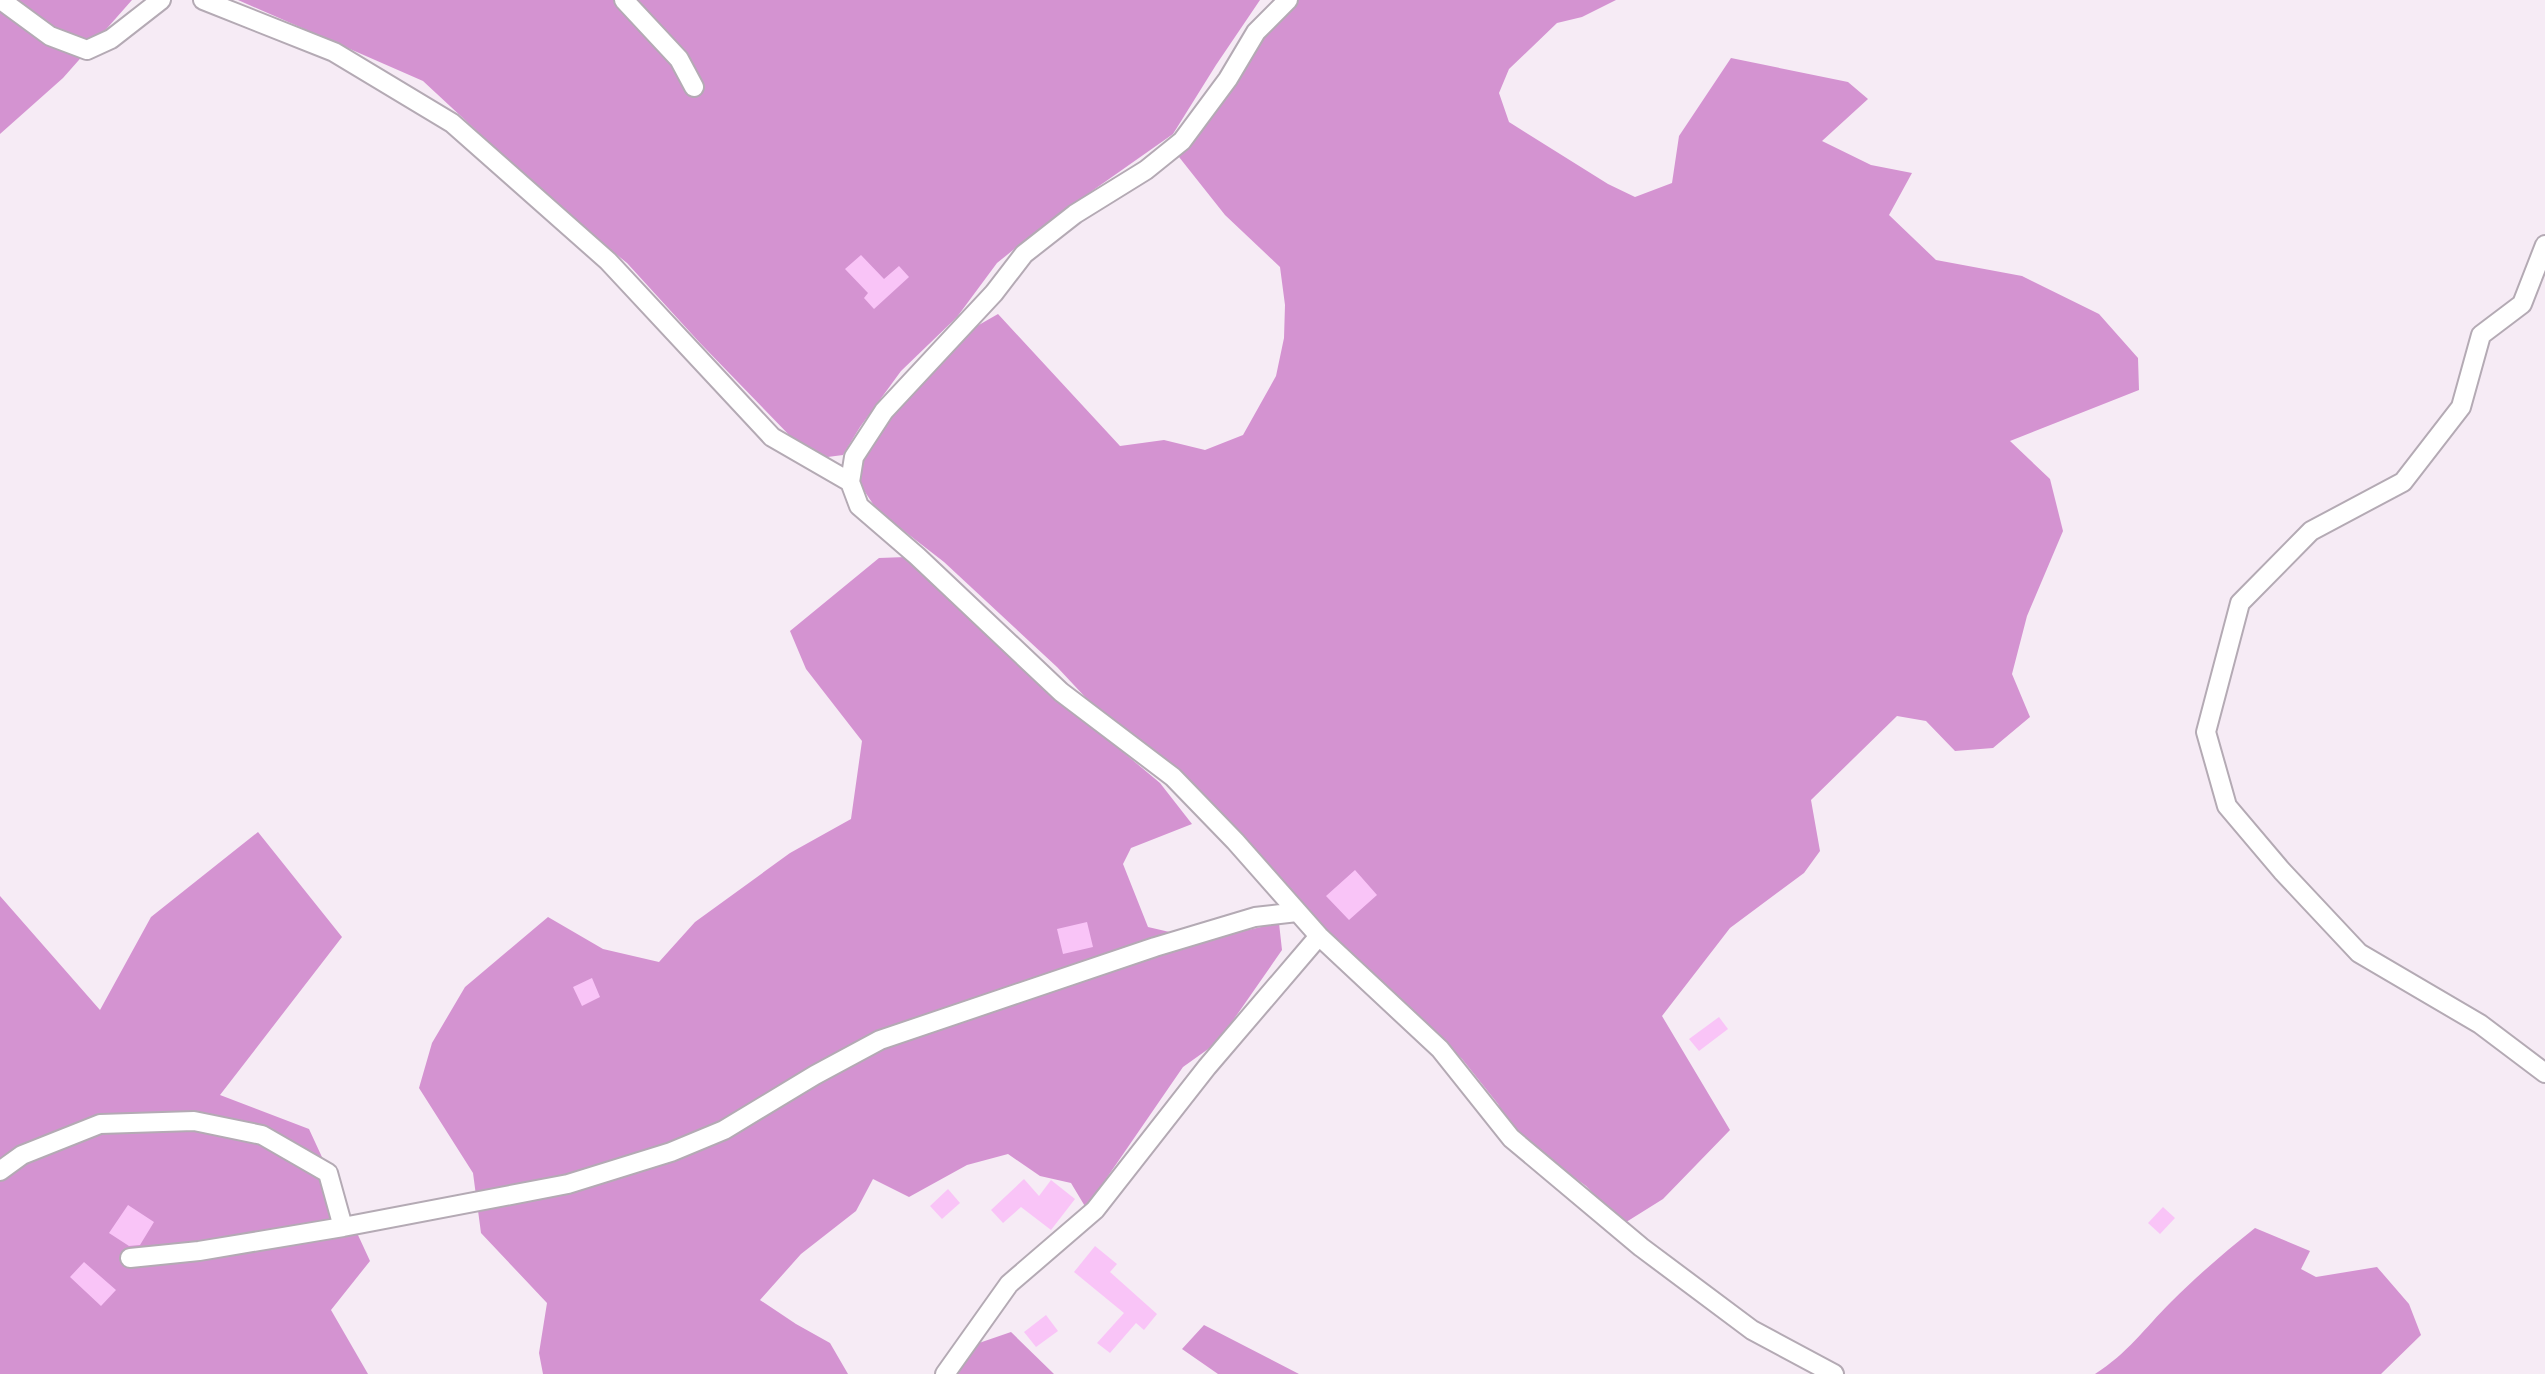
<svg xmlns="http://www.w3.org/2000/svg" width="2545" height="1374" font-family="Literata,serif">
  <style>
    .forest { fill: #d493d1 }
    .building { fill: #f9c4f7 }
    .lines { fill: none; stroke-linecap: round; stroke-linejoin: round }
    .minor-casing { stroke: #b4aab4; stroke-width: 22 }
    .minor { stroke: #fff; stroke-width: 18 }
  </style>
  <rect width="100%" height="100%" fill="#f6ebf5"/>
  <path class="forest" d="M0 0H132L63 78 0 134Z
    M238 0H1260L1216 65 1173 134 1048 222 997 263 957 317 901 371 860 427 843 455 820 458 792 438 700 343 627 263 565 213 423 81Z
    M1298 0H1616L1582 17 1557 23 1509 69 1499 93 1509 122 1608 184 1635 197 1672 183 1679 136 1731 58 1848 82 1868 99 1822 141 1871 165 1912 173 1889 215 1936 260 2022 276 2099 314 2138 358 2139 390 2010 441 2050 479 2063 531 2027 616 2012 674 2030 717 1993 748 1955 751 1926 721 1897 716 1811 800 1820 851 1804 873 1730 928 1662 1016 1730 1130 1663 1199 1623 1224 1586 1186 1512 1132 1498 1104 1462 1059 1334 938 1268 869 1196 787 1103 716 1057 667 944 562 877 510 859 483 864 456 895 408 963 334 998 314 1120 446 1164 440 1205 450 1243 435 1276 376 1284 338 1285 305 1280 267 1225 215 1179 157 1246 64 1262 33Z
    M906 557 1050 691 1160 783 1192 824 1131 848 1123 864 1148 927 1204 940 1279 923 1282 950 1218 1042 1183 1067 1086 1208 1071 1183 1040 1176 1008 1154 967 1165 909 1197 873 1179 856 1211 801 1254 760 1300 796 1324 830 1343 848 1374H543L539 1353 547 1303 481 1233 473 1173 419 1088 432 1043 465 987 548 917 603 949 659 962 695 922 790 853 851 819 862 741 806 669 790 631 879 558Z
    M258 832 342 937 220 1095 309 1129 370 1261 331 1310 368 1374H0V896L100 1010 151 917Z
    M2255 1228 2310 1251 2301 1269 2316 1277 2377 1267 2409 1304 2421 1335 2381 1374H2095C2128 1353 2144 1329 2171 1302 2198 1275 2226 1251 2255 1228Z
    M1204 1325 1299 1374H1218L1182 1349Z
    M1011 1332 1054 1374H953L979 1343Z"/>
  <path class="building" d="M861 255 884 279 899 266 909 277 874 309 864 298 868 293 845 269Z
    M1355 870 1377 895 1349 920 1326 896Z
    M1087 922 1093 947 1063 954 1057 929Z
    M592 978 600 997 582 1006 573 987Z
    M1719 1017 1728 1029 1699 1051 1689 1039Z
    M1024 1179 1039 1196 1051 1180 1075 1199 1051 1230 1021 1207 1003 1223 991 1210Z
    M948 1189 960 1203 942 1219 930 1206Z
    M128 1205 154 1222 140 1245 129 1246 109 1233Z
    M2163 1207 2175 1218 2160 1234 2148 1223Z
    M1095 1246 1117 1264 1110 1272 1157 1314 1144 1330 1136 1323 1110 1353 1097 1343 1124 1313 1074 1272Z
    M84 1262 116 1290 101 1306 70 1277Z
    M1046 1315 1058 1331 1036 1347 1024 1332Z"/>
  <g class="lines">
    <defs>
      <path id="minor" d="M1 0 50 36 87 50 111 39 161 0
        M203 0 334 52 452 123 608 261 772 437 850 482
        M624 0 679 59 694 87
        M1288 0 1256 32 1228 79 1182 141 1146 170 1075 214 1024 254 994 293 884 411 854 457 850 482 859 506 917 556 1061 692 1173 777 1235 841 1319 936 1440 1049 1511 1138 1641 1247 1752 1330 1834 1374
        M2545 245 2522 304 2481 335 2461 407 2403 482 2311 531 2240 603 2206 732 2227 806 2282 871 2359 953 2480 1024 2545 1073
        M0 1171 22 1155 100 1124 194 1121 262 1135 328 1173 343 1227
        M130 1258 199 1251 343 1227 568 1184 671 1152 724 1130 815 1075 880 1040 1155 947 1255 917 1297 912
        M945 1374 1009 1284 1095 1210 1207 1067 1319 936"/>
    </defs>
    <use href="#minor" class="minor-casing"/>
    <use href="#minor" class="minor"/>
  </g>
</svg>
